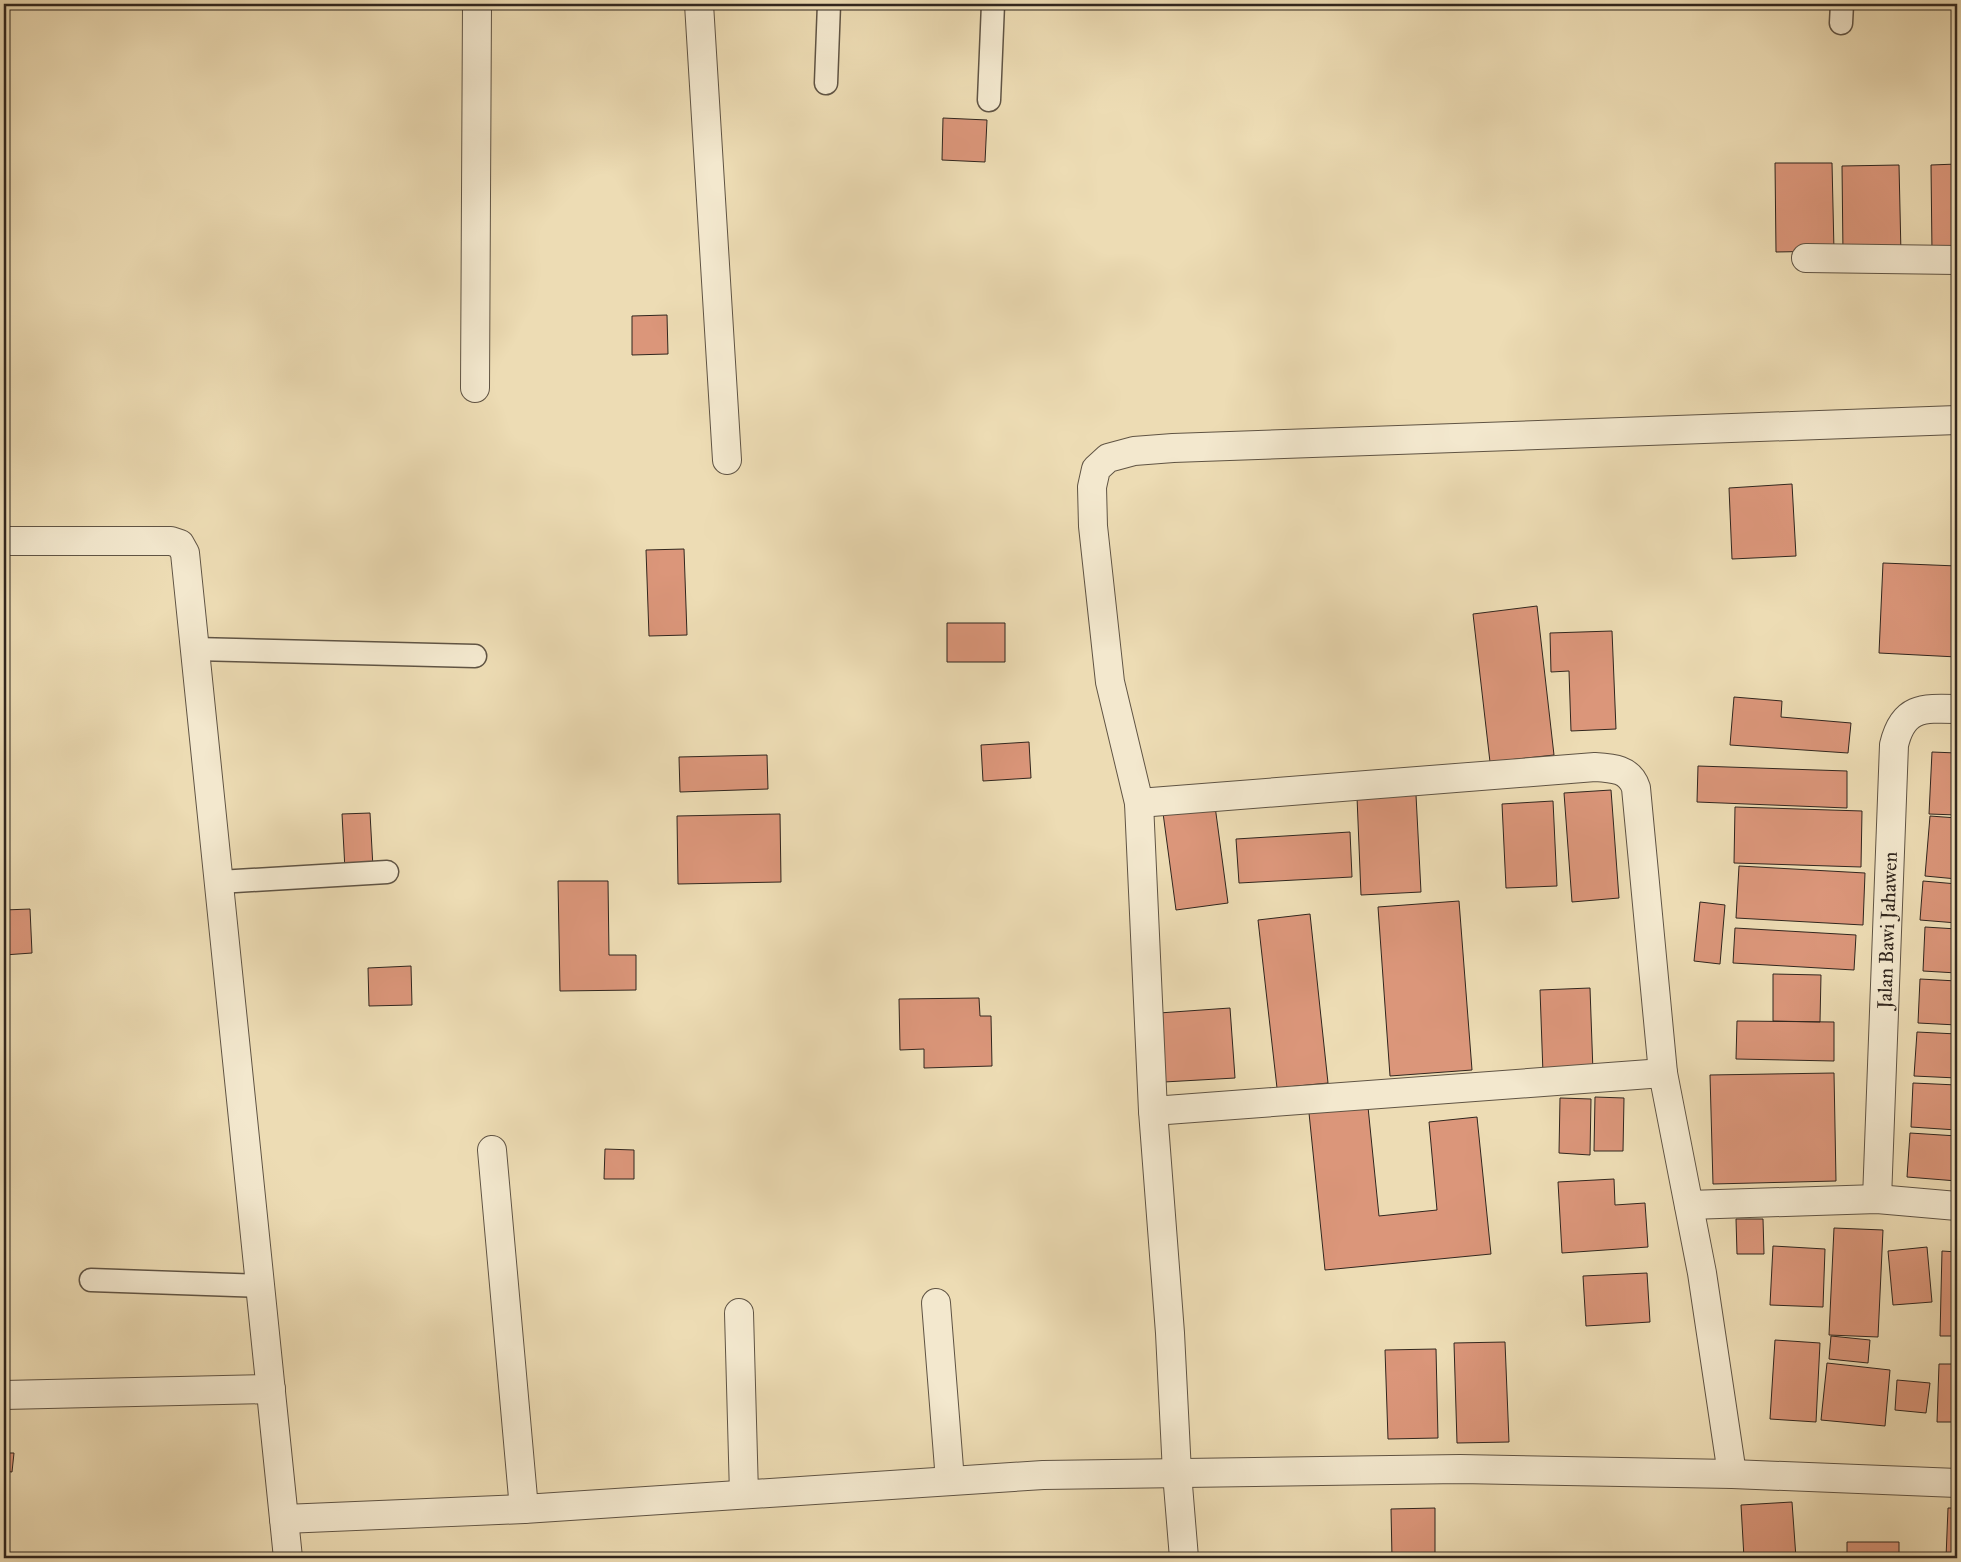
<svg xmlns="http://www.w3.org/2000/svg" width="1961" height="1562" font-family="'IM FELL Great Primer',serif">
  <style>
    .building { fill: #db967a; stroke: #31261e }
    .lines { fill: none; stroke-linecap: round; stroke-linejoin: round }
    .service-casing { stroke: #605444; stroke-width: 25 }
    .minor-casing { stroke: #605444; stroke-width: 30 }
    .service { stroke: #f3e8ce; stroke-width: 22 }
    .minor { stroke: #f3e8ce; stroke-width: 28 }
    .labels { text-anchor: middle; stroke-width: 4; stroke-linejoin: round; paint-order: stroke }
    .street-label { font-size: 20px; fill: #31261e; stroke: #f3e8ce }
  </style>
  <rect width="100%" height="100%" fill="#eddcb4"/>
  <filter id="stains"><feTurbulence type="fractalNoise" baseFrequency=".004" numOctaves="4"/><feColorMatrix values="0 0 0 0 .2 0 0 0 0 .09 0 0 0 0 .02 0 0 0 .5 -.17"/></filter>
  <radialGradient id="worn" r=".72"><stop offset=".6" stop-color="#630" stop-opacity="0"/><stop offset="1" stop-color="#630" stop-opacity=".3"/></radialGradient>
  <path class="building" d="M943 118 987 120 985 162 942 160Z
    M1775 163H1832L1834 251 1776 252Z
    M1957 164V253H1932L1931 165Z
    M1899 165 1901 254H1843L1842 166Z
    M667 315 668 354 632 355V316Z
    M1792 484 1796 556 1732 559 1729 488Z
    M684 549 687 635 649 636 646 550Z
    M1883 563 1957 566V657L1879 653Z
    M1537 606 1554 755 1490 762 1473 614Z
    M947 623H1005V662H947Z
    M1612 631 1616 729 1571 731 1569 671 1551 672 1550 633Z
    M1734 697 1782 701 1781 717 1851 723 1848 753 1730 745Z
    M1029 742 1031 778 983 781 981 745Z
    M1932 752 1957 753V815L1929 814Z
    M767 755 768 789 680 792 679 757Z
    M1698 766 1847 771V808L1697 802Z
    M1611 790 1619 898 1572 902 1564 793Z
    M1416 795 1421 892 1361 895 1357 797Z
    M1553 801 1557 886 1506 888 1502 804Z
    M1215 806 1228 903 1176 910 1163 813Z
    M1735 807 1862 811 1861 867 1734 863Z
    M370 813 373 868 345 870 342 814Z
    M780 814 781 882 678 884 677 816Z
    M1930 816 1957 818V879L1925 876Z
    M1350 832 1352 877 1239 883 1236 839Z
    M1739 866 1865 873 1863 925 1736 918Z
    M558 881H608L609 955H636V990L560 991Z
    M1923 881 1957 884V923L1920 920Z
    M1459 901 1472 1070 1390 1076 1378 907Z
    M1700 902 1725 905 1720 964 1694 961Z
    M30 909 32 953 4 955V910Z
    M1310 914 1328 1083 1277 1088 1258 920Z
    M1925 927 1957 929V973L1923 971Z
    M1735 928 1856 935 1854 970 1733 963Z
    M411 966 412 1005 369 1006 368 968Z
    M1773 974 1821 975 1820 1022 1773 1021Z
    M1920 979 1957 981V1025L1918 1023Z
    M1590 988 1593 1072 1543 1074 1540 990Z
    M979 998 980 1016H991L992 1066 924 1068V1049L900 1050 899 999Z
    M1230 1008 1235 1078 1164 1082 1159 1013Z
    M1737 1021 1834 1022V1061L1736 1059Z
    M1917 1032 1957 1034V1078L1914 1076Z
    M1834 1073 1836 1181 1713 1184 1710 1075Z
    M1913 1083 1957 1085V1130L1911 1127Z
    M1595 1097 1624 1098 1623 1151H1594Z
    M1560 1098 1591 1099 1590 1155 1559 1153Z
    M1368 1107 1379 1216 1437 1210 1429 1122 1477 1117 1491 1254 1325 1270 1309 1113Z
    M1910 1133 1957 1136V1181L1907 1177Z
    M605 1149 634 1150V1179H604Z
    M1614 1179 1615 1205 1645 1203 1648 1247 1562 1253 1558 1182Z
    M1736 1219H1763L1764 1254H1737Z
    M1834 1228 1883 1230 1878 1337 1829 1335Z
    M1773 1246 1825 1249 1823 1307 1770 1305Z
    M1927 1247 1932 1302 1893 1305 1888 1251Z
    M1942 1251 1957 1252V1336H1940Z
    M1647 1273 1650 1322 1586 1326 1583 1276Z
    M1831 1336 1870 1340 1868 1363 1829 1359Z
    M1775 1340 1820 1343 1816 1422 1770 1419Z
    M1505 1342 1509 1442 1457 1443 1454 1343Z
    M1436 1349 1438 1438 1388 1439 1385 1350Z
    M1827 1363 1890 1370 1885 1426 1821 1420Z
    M1939 1364H1957V1422H1937Z
    M1897 1380 1930 1383 1926 1413 1895 1410Z
    M4 1453H14L12 1472 4 1471Z
    M1792 1502 1796 1558H1744L1741 1505Z
    M1435 1508V1558H1392L1391 1509Z
    M1948 1508H1957V1558H1946Z
    M1847 1542H1899V1558H1847Z"/>
  <g class="lines">
    <defs>
      <path id="service" d="M1841 23 1842 4
        M826 83 829 4
        M989 100 993 4
        M195 649 475 656
        M219 882 387 872
        M91 1280 260 1286"/>
      <g id="minor">
        <path d="M699 4 727 460"/>
        <path d="M1806 258 1957 260"/>
        <path d="M475 388 477 4"/>
        <path d="M4 541H171L180 544 185 553 288 1558"/>
        <path d="M1139 803 1595 767C1613 768 1630 769 1636 788L1663 1073 1702 1273 1732 1474"/>
        <path d="M1153 1111 1663 1073"/>
        <path d="M492 1150 524 1509"/>
        <path id="s1" d="M1877 1199 1894 745C1903 707 1922 708 1957 709"/>
        <path d="M1689 1205 1877 1199 1957 1206"/>
        <path d="M936 1303 950 1481"/>
        <path d="M739 1313 744 1494"/>
        <path d="M4 1395 271 1389"/>
        <path d="M284 1519 524 1509 1043 1475 1460 1469 1732 1474 1957 1483"/>
        <path d="M1184 1558 1177 1473 1170 1333 1153 1111 1139 803 1110 682 1093 526 1092 487 1096 469 1108 458 1134 451 1173 448 1957 420"/>
      </g>
    </defs>
    <use href="#service" class="service-casing"/>
    <use href="#minor" class="minor-casing"/>
    <use href="#service" class="service"/>
    <use href="#minor" class="minor"/>
  </g>
  <g class="labels">
    <g class="street-label">
      <text dy="7" stroke="none"><textPath href="#s1" startOffset="269">Jalan Bawi Jahawen</textPath></text>
    </g>
  </g>
  <rect width="1961" height="1562" fill="none" stroke="#eddcb4" stroke-width="20"/>
  <rect x="5" y="5" width="1951" height="1552" fill="none" stroke="#31261e" stroke-width="2.5"/>
  <rect x="10" y="10" width="1941" height="1542" fill="none" stroke="#31261e"/>
  <rect width="100%" height="100%" filter="url(#stains)"/>
  <rect width="100%" height="100%" fill="url(#worn)"/>
</svg>
